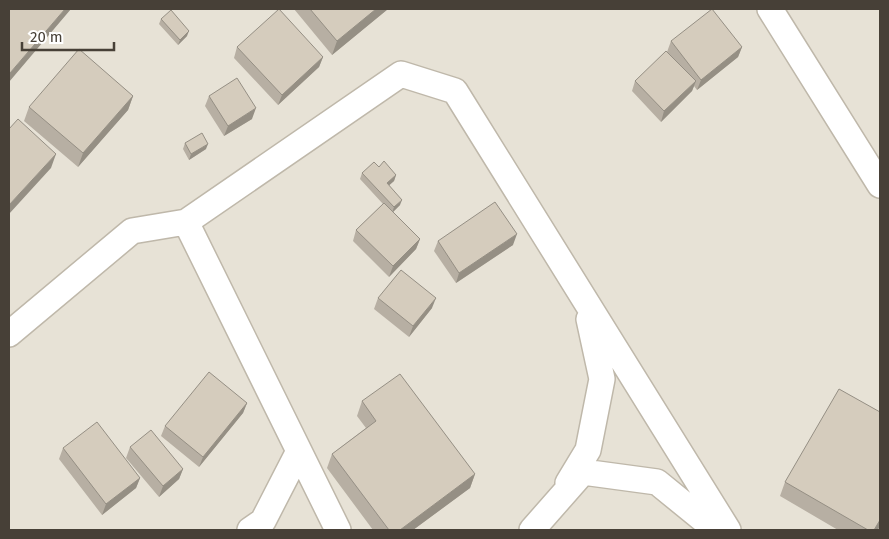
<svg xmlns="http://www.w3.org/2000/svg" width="889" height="539" font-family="'Fira Sans',sans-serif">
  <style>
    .residential { fill: #e7e2d6 }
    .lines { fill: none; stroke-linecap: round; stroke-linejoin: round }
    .minor-casing { stroke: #bfb8aa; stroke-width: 28 }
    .minor { stroke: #fff; stroke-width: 25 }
    .wall { fill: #b7afa3 }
    .shaded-wall { fill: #958f84 }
    .building { fill: #d5ccbd; stroke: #958f84 }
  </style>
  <rect width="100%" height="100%" fill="#f4f0e8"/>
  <path class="residential" d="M9 9H880V530H9Z"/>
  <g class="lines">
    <defs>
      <path id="minor" d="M770 9 880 185
        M9 334 132 231 186 222
        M568 483 588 450 602 379 589 319
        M250 530 263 521 299 451
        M338 530 186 222 401 74 455 91 728 530
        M532 530 583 472 657 482 716 530"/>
    </defs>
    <use href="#minor" class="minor-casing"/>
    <use href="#minor" class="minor"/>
  </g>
  <path class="wall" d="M294 9H388L332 55Z
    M161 19 187 36 178 45 159 24Z
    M671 41 742 47 738 57 697 90 694 86 692 91 661 122 632 91 635 81 667 52Z
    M237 47 323 57 319 67 278 105 234 58Z
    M133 96 128 110 78 167 24 121 29 107Z
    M209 96 252 119 224 136 205 106Z
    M185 143 206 149 189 160 183 149Z
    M379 167 396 175 394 181 389 185 400 205 393 212 420 239 416 249 389 277 353 241 356 230 383 204 360 179 362 173Z
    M438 241 513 245 456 283 434 251Z
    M378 298 432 308 409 337 374 309Z
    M362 401 475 474 470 488 413 530H373L327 468 332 454 366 428 357 416Z
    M247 403 243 413 199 467 161 436 165 426Z
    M880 412V525L878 530H838L780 496 785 482Z
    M130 447 183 469 179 479 159 497 126 458Z
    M63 448 140 478 136 488 102 515 59 459Z"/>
  <path class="shaded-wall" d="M65 9H71L9 82V76L10 73Z
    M376 9H388L332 55 337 41Z
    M189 31 187 36 178 45 180 40Z
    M742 47 738 57 697 90 701 80Z
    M323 57 319 67 278 105 282 95Z
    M696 81 692 91 661 122 664 111Z
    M133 96 128 110 78 167 83 153Z
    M256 108 252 119 224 136 228 126Z
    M208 144 206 149 189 160 191 154Z
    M56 154 51 168 9 214V205Z
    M396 175 394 181 385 189 387 183Z
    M402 200 400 205 392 213 394 207Z
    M517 234 513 245 456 283 459 273Z
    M420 239 416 249 389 277 393 266Z
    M436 298 432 308 409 337 413 326Z
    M247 403 243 413 199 467 203 457Z
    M183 469 179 479 159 497 163 486Z
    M475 474 470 488 413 530H400Z
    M140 478 136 488 102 515 106 504Z
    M880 520V525L878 530H874Z"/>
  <path class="building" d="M9 9H65L10 73 9 72Z
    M279 9 323 57 282 95 237 47Z
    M310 9H376L337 41Z
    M712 9 742 47 701 80 671 41Z
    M171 10 189 31 180 40 161 19Z
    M79 49 133 96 83 153 29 107Z
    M666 51 696 81 664 111 635 81Z
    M237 78 256 108 228 126 209 96Z
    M18 119 56 154 9 205V129Z
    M202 133 208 144 191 154 185 143Z
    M384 161 396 175 387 183 402 200 394 207 362 173 374 162 379 167Z
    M495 202 517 234 459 273 438 241Z
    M384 203 420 239 393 266 356 230Z
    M401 270 436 298 413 326 378 298Z
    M209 372 247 403 203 457 165 426Z
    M400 374 475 474 400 530H389L332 454 376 421 362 401Z
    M839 389 880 412V520L874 530H868L785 482Z
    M97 422 140 478 106 504 63 448Z
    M151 430 183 469 163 486 130 447Z"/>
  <rect width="889" height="539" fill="none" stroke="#474037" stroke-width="20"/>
  <path d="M22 42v8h92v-8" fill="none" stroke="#474037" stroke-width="2.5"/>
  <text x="30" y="42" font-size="15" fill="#474037" stroke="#ffffff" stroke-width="4" paint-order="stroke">20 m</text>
</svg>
